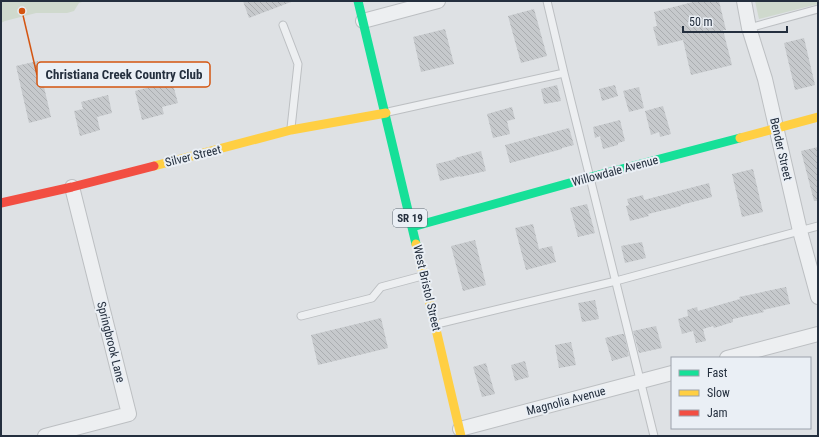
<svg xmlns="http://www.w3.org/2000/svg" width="819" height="437" font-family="'Roboto Condensed',sans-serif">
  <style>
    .green { fill: #cfd9cd }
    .building { fill: url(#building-back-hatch) }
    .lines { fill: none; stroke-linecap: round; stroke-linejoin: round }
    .lane-casing { stroke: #bcbfc2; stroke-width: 9 }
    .street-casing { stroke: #bcbfc2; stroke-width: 16 }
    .lane { stroke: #edeff1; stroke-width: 7 }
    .street { stroke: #edeff1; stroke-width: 14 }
    .fast { stroke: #16e098; stroke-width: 9 }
    .slow { stroke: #ffcf43; stroke-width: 9 }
    .jam { stroke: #f24e42; stroke-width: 9 }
    .labels { text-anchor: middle; stroke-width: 4; stroke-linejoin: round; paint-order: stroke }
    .shield { fill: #eaeff5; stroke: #5f6975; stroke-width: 1 }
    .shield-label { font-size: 11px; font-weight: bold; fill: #242f3e }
    .street-label { font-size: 12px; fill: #242f3e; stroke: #eaeff5 }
    .leader { fill: none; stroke: #d45511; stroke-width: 1.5 }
    .callout-dot { fill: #d45511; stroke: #eaeff5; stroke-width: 1.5 }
    .callout { fill: #eaeff5; stroke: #d45511; stroke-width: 1.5 }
    .callout-label { font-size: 13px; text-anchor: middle; font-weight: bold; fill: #242f3e }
  </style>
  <defs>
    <pattern id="building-back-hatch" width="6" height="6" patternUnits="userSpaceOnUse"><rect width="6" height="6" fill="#c6c9cc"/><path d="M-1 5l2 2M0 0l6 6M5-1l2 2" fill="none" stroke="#aaadb0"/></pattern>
  </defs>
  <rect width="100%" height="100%" fill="#dee1e4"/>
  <path class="green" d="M1 1H85L79 3 74 11 67 13H36L5 21 1 23Z
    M755 1H818V4L759 19Z"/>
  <path class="building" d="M243 1H291V2L249 18Z
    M697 1H719L726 30H723L732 65 691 75 683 40 658 46 653 27 657 26 654 12Z
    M534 9 547 56 521 63 508 16Z
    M445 29 454 64 421 72 413 37Z
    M804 38 815 85 795 90 784 43Z
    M38 61 51 117 29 123 16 66Z
    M172 81 178 103 162 107 164 114 142 120 135 91Z
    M557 85 561 101 544 104 541 89Z
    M615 85 618 96 602 101 599 89Z
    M639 87 644 108 629 112 623 91Z
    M108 95 112 113 97 117 100 130 80 136 74 111 83 109 81 102Z
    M663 106 671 134 660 137 659 132 651 135 645 111Z
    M512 107 515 119 507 121 510 134 493 138 487 114Z
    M620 120 625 141 618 143V145L603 149 600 136 595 138 593 127Z
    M569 128 574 145 562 148V149L510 163 505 145Z
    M818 147V201H814L801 151Z
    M481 151 486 171 460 177V176L440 181 436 164 456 159 455 158Z
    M753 169 763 212 742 217 732 174Z
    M709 183 712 197 681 205V206L648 214 649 216 630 221 626 206 629 205 627 199 643 195 644 200Z
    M587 204 595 233 578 237 570 208Z
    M533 224 539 249 552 246 556 262 526 270 515 228Z
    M475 240 486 285 463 291 451 246Z
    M642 242 646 258 625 263 621 246Z
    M786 287 790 304 763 310 764 312 733 319V322L714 328 713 326 703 329 706 341 696 343 693 331 682 334 678 319 688 316 687 310 697 307 698 311 740 299 739 297Z
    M595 300 599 319 582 322 578 303Z
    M381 318 388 348 318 365 311 335Z
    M656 326 662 348 639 353 633 331Z
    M621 334H624L629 356 612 361 605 338Z
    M571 342 576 365 559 368 555 345Z
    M525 361 529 377 515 381 511 365Z
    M486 363 495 394 482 397 473 367Z"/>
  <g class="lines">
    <defs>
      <path id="lane" d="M283 25 298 64 291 128
        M749 28 818 9
        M564 73 654 436
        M388 112 564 73 547 1
        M301 316 372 298 381 287 422 276
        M437 324 616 281 818 226"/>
      <path id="street" d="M744 1 749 28 765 79 800 231 818 297
        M363 21 438 1
        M727 358 818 334
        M460 429 672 373
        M45 436 129 414 72 187"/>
    </defs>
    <use href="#lane" class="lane-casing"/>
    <use href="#street" class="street-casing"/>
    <use href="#lane" class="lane"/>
    <use href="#street" class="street"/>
    <path class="fast" d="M358 1 416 244
      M412 227 591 177 740 138"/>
    <path class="slow" d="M740 138 818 117
      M154 166 291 130 386 113
      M416 244 461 436"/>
    <path class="jam" d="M1 203 72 187 154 166"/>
  </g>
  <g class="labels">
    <rect class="shield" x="393" y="209" width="34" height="18" rx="3"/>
    <g class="shield-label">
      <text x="410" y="222">SR 19</text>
    </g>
    <g class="street-label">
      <text transform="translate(781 149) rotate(77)" y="4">Bender Street</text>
      <text transform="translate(193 156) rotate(-14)" y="4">Silver Street</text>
      <text transform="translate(615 171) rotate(-15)" y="4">Willowdale Avenue</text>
      <text transform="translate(427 288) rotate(77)" y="4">West Bristol Street</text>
      <text transform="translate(111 342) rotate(76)" y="4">Springbrook Lane</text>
      <text transform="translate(566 401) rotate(-15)" y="4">Magnolia Avenue</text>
    </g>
  </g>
  <path class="leader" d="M22 11L37 75"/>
  <circle class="callout-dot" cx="22" cy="11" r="4"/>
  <rect class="callout" x="37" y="62" width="173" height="25" rx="4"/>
  <g class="callout-label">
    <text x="124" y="79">Christiana Creek Country Club</text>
  </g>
  <rect width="819" height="437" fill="none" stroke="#242f3e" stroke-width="4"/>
  <rect x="671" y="357" width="140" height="72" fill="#eaeff5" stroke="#9ba2ac"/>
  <rect x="679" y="370" width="20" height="6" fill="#16e098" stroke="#9ba2ac"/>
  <text x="707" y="377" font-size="12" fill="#242f3e">Fast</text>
  <rect x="679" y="390" width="20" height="6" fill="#ffcf43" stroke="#9ba2ac"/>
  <text x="707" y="397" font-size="12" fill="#242f3e">Slow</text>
  <rect x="679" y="410" width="20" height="6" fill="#f24e42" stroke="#9ba2ac"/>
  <text x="707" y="417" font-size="12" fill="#242f3e">Jam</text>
  <path d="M683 26v6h104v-6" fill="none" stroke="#242f3e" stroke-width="2"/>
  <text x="689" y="26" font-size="12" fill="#242f3e" stroke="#eaeff5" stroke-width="3" paint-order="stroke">50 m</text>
</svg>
